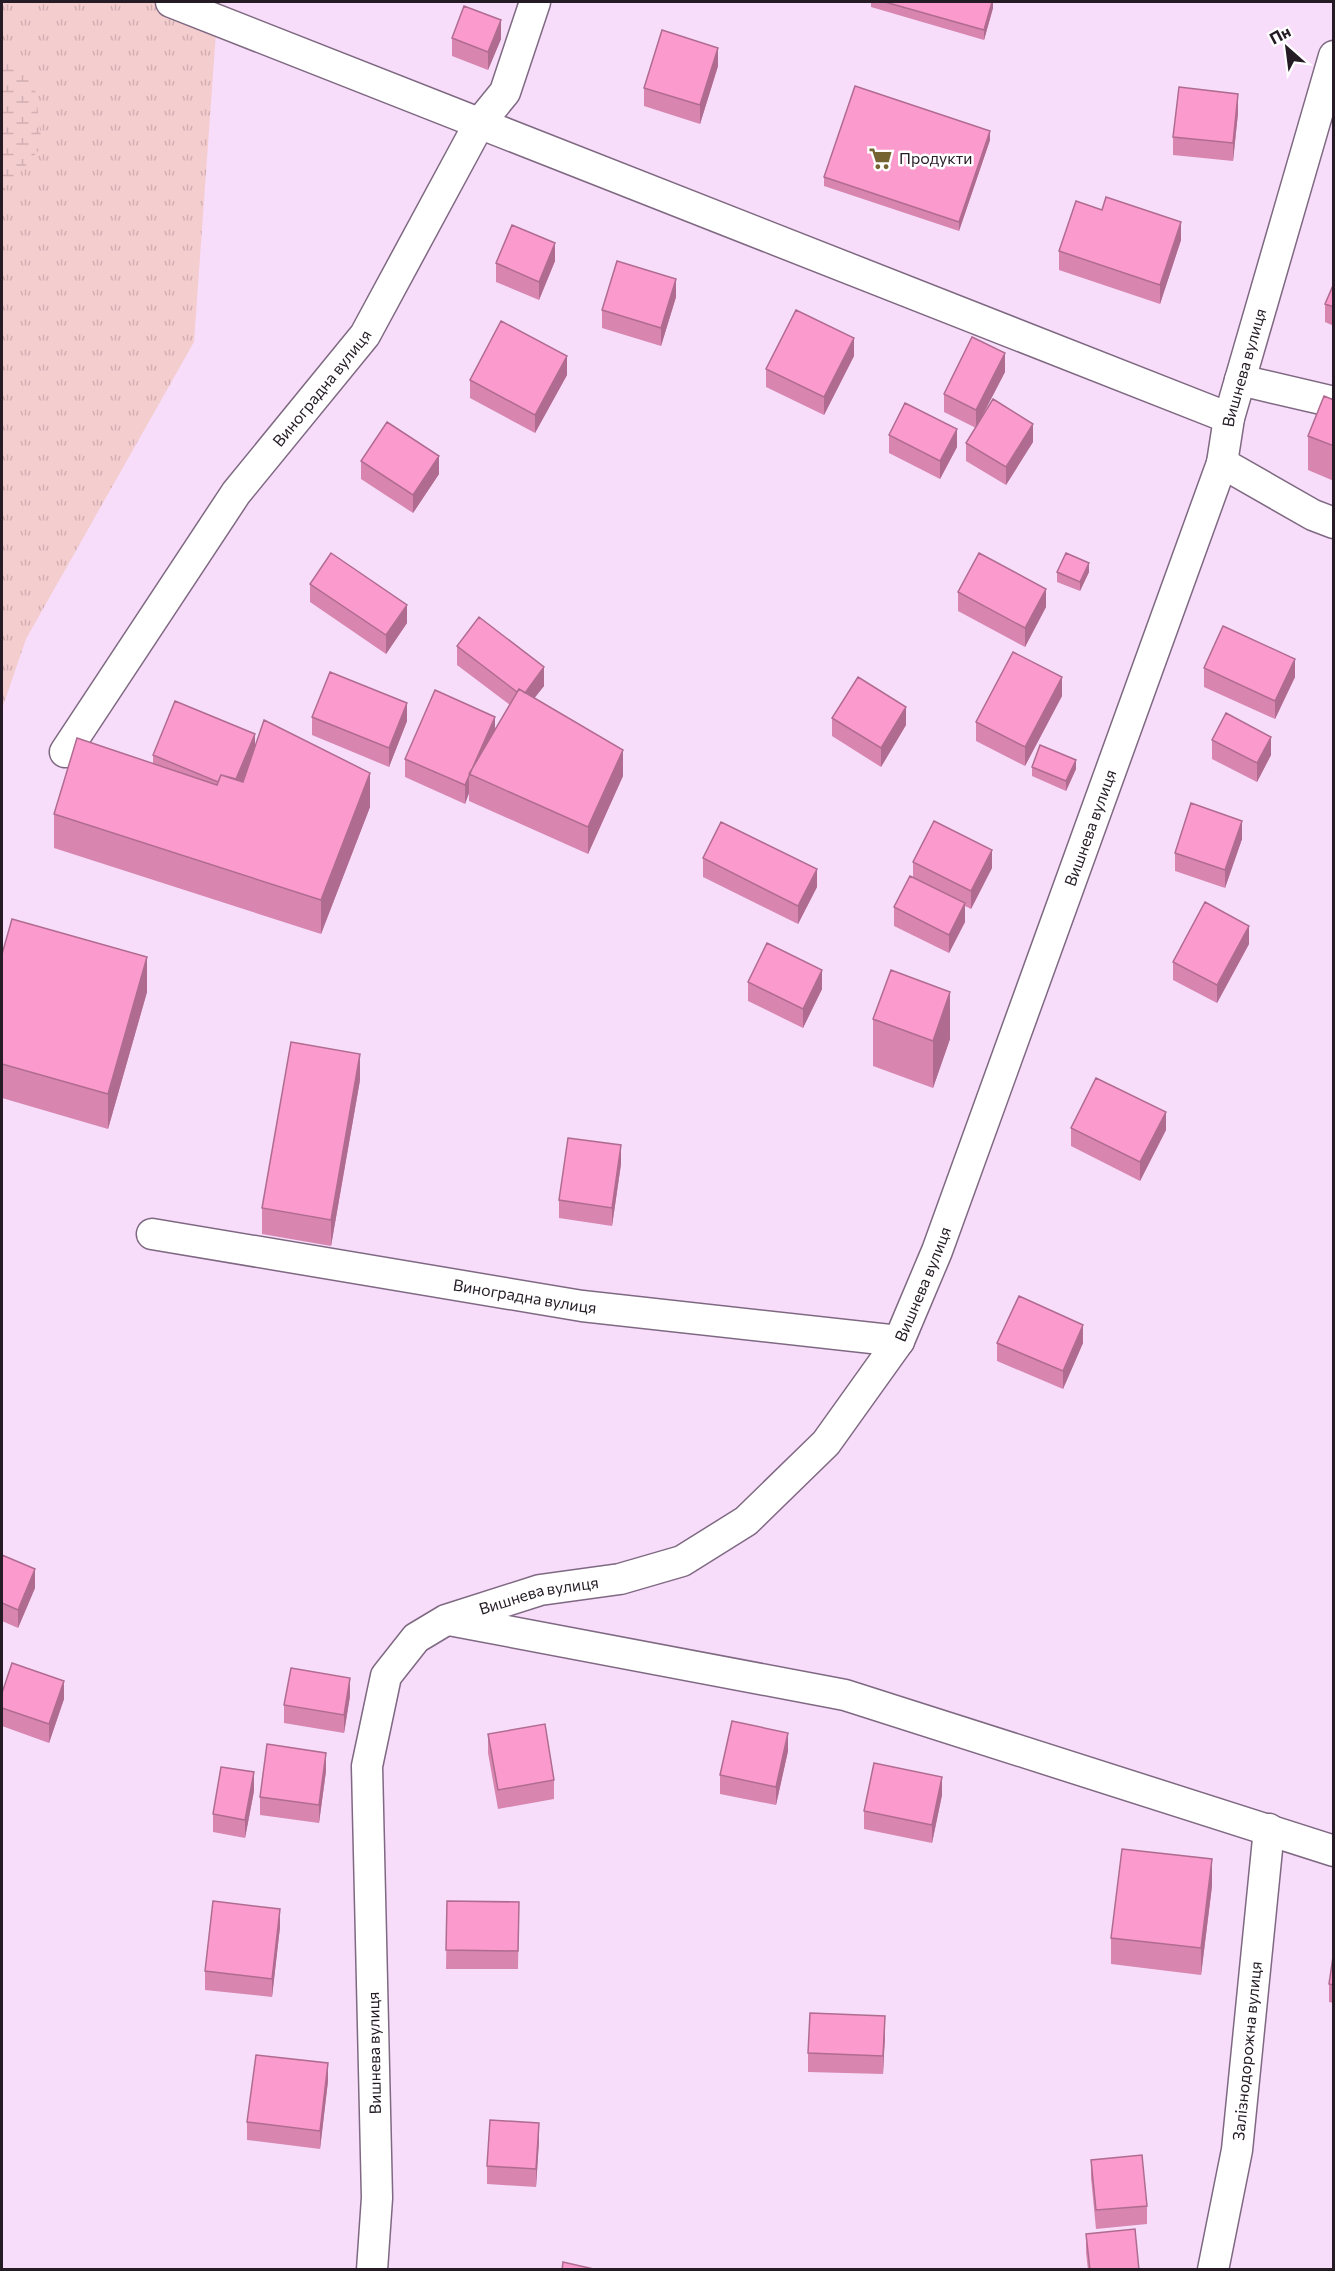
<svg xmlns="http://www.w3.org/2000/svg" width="1335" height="2271" font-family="Commissioner,sans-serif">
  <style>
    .grass { fill: url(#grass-tufts) }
    .wetland { fill: url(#wetland-marsh) }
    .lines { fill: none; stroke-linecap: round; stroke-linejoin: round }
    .minor-casing { stroke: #7f6982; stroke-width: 33 }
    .minor { stroke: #fff; stroke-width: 30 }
    .wall { fill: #d885b0 }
    .shaded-wall { fill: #b06c90 }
    .building { fill: #fb9bcd; stroke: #b06c90; stroke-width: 1.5 }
    .labels { text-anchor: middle; stroke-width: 5; stroke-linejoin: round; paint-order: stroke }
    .poi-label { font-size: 16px; fill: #241b25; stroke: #fff; text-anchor: start }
    .street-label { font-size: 16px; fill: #241b25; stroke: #fff }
  </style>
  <defs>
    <pattern id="grass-tufts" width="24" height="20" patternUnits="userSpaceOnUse" patternTransform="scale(1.5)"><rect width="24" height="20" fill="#f4cdcf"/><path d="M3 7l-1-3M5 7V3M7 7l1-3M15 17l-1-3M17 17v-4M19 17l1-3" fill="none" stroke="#d1afb2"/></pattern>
    <pattern id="wetland-marsh" width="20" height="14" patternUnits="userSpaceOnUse" patternTransform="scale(1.5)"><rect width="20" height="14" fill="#f4cdcf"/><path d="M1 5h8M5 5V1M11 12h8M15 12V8" fill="none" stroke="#d1afb2"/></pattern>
  </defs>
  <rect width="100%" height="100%" fill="#f7ddfa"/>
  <path class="grass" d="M2 2H221L217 18 194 342 26 639 2 709Z"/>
  <path class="wetland" d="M2 63 33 72 42 146 12 182 2 189Z"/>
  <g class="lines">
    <defs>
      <g id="minor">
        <path d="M171 2 1229 418"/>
        <path d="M1240 380 1334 402"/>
        <path d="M1222 463 1313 515 1334 523"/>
        <path id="s1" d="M65 752 236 493 365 335 479 124 505 92 535 2"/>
        <path id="s2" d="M152 1234 582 1306 899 1341"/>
        <path d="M449 1620 845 1695 1334 1851"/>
        <path id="s3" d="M372 2270 377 2198 367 1766 386 1676 416 1638 446 1620 540 1590 620 1579 682 1561 746 1521 826 1443 899 1341 937 1251 1222 463 1229 418 1334 56"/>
        <path id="s4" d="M1213 2270 1237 2150 1269 1829"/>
      </g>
    </defs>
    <use href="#minor" class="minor-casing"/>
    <use href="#minor" class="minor"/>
  </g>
  <path class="wall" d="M871 2H993V8L984 40 871 7Z
    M452 38 501 39 488 70 452 56Z
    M718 66 700 124 644 106V88Z
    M1238 113 1233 161 1173 155V137Z
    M990 140 959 231 824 186V177Z
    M1181 240 1160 304 1059 270V251Z
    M555 261 539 300 496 282V263Z
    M1334 283V326L1325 322V304Z
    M676 297 661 346 602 328V310Z
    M854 356 824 415 766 387V369Z
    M1005 372 981 418 1033 442 1006 485 966 461V443L976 428 944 412V394Z
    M567 375 535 433 470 398V380Z
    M1334 400V481L1308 470V436Z
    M889 435 957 447 940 479 889 453Z
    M361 461 439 474 413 513 361 479Z
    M1057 572H1089L1080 591 1057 582Z
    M310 584 407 623 386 654 310 602Z
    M958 592 1046 607 1025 647 958 611Z
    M457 646 544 686 534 698 623 776 588 854 469 801V793L465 804 405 777V759L495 730 510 705 457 665Z
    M1204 668 1295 677 1275 719 1204 687Z
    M1062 696 1025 766 976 741V722Z
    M312 717 407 721 389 767 312 735Z
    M832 718 906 725 881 767 832 736Z
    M1212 740 1271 755 1257 782 1212 759Z
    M255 747 370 807 321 934 54 848V814L153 763V755Z
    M1032 767 1076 769 1066 791 1032 776Z
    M1242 839 1225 888 1175 871V853Z
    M703 858 817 887 798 924 703 877Z
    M913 862 992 868 971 909 965 906V922L949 953 894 926V907L913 878Z
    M1249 944 1217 1003 1173 980V962Z
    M2 954 147 992 108 1129 2 1098Z
    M748 982 822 989 803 1028 748 1001Z
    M873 1019 950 1039 933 1088 873 1066Z
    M360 1080 331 1246 262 1234V1208Z
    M1071 1128 1166 1130 1140 1181 1071 1146Z
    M621 1164 612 1226 559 1218V1200Z
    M997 1343H1083L1063 1389 997 1361Z
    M2 1555 35 1588 18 1628 2 1621Z
    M2 1693 64 1699 49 1743 2 1726Z
    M350 1696 344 1733 284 1723V1705Z
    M488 1734 554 1780V1799L498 1809 488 1753Z
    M788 1751 776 1805 720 1794V1775Z
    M326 1771 319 1823 260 1815V1797Z
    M254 1791 245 1838 213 1832V1814Z
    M942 1795 932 1843 864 1829V1811Z
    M1212 1886 1201 1975 1111 1964V1938Z
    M447 1901 519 1902 518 1969H446Z
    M280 1927 272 1997 205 1990V1971Z
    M1334 1950V2003L1329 2002V1984Z
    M885 2034 883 2074 808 2072V2053Z
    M328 2081 320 2149 247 2140V2122Z
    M539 2141 536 2187 487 2184V2166Z
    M1091 2160 1147 2206V2224L1096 2229 1091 2178Z
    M1086 2234 1139 2270H1088L1086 2252Z"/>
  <path class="shaded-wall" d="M992 2H993V8L984 40V30Z
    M501 20V39L488 70V52Z
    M718 48V66L700 124V105Z
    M1238 94V113L1233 161V143Z
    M990 131V140L959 231V222Z
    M1181 222V240L1160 304V285Z
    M555 243V261L539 300V282Z
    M676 279V297L661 346V328Z
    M854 338V356L824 415V397Z
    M1005 353V372L976 428V410Z
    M567 356V375L535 433V415Z
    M1033 424V442L1006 485V467Z
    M957 429V447L940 479V461Z
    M439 456V474L413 513V495Z
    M1089 563V572L1080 591V582Z
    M1046 589V607L1025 647V628Z
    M407 605V623L386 654V635Z
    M1295 659V677L1275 719V701Z
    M544 667V686L522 714V696Z
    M1062 677V696L1025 766V747Z
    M407 703V721L389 767V748Z
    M906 707V725L881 767V748Z
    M495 717V735L470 774Z
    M255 734V752L232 806V788Z
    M1271 737V755L1257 782V763Z
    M623 750V776L588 854V827Z
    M1076 760V769L1066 791V781Z
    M370 773V807L321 934V900Z
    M469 775V793L465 804V785Z
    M1242 821V839L1225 888V870Z
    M992 850V868L971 909V891Z
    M817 869V887L798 924V906Z
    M965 903V922L949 953V935Z
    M1249 926V944L1217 1003V985Z
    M147 957V992L108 1129V1094Z
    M822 970V989L803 1028V1009Z
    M950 992V1039L933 1088V1041Z
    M360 1054V1080L331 1246V1220Z
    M1166 1112V1130L1140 1181V1162Z
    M621 1145V1164L612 1226V1208Z
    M1083 1325V1343L1063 1389V1371Z
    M35 1569V1588L18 1628V1610Z
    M350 1678V1696L344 1733V1715Z
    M64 1681V1699L49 1743V1724Z
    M788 1733V1751L776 1805V1787Z
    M326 1753V1771L319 1823V1805Z
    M254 1772V1791L245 1838V1820Z
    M942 1777V1795L932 1843V1825Z
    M1212 1859V1886L1201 1975V1948Z
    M280 1909V1927L272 1997V1979Z
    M885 2016V2034L883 2074V2056Z
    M328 2063V2081L320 2149V2131Z
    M539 2123V2141L536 2187V2169Z"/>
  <path class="building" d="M885 2H992L984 30Z
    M464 6 501 20 488 52 452 38Z
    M662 30 718 48 700 105 644 88Z
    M855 86 990 131 959 222 824 177Z
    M1179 87 1238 94 1233 143 1173 137Z
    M1106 197 1181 222 1160 285 1059 251 1076 201 1102 210Z
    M512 225 555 243 539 282 496 263Z
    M617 261 676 279 661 328 602 310Z
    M1334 283V307L1325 304Z
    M796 310 854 338 824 397 766 369Z
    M501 321 567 356 535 415 470 380Z
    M972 337 1005 353 976 410 944 394Z
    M1324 396 1334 400V446L1308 436Z
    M993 399 1033 424 1006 467 966 443Z
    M905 403 957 429 940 461 889 435Z
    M387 422 439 456 413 495 361 461Z
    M331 553 407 605 386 635 310 584Z
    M979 553 1046 589 1025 628 958 592Z
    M1066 553 1089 563 1080 582 1057 572Z
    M479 617 544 667 525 693 519 689 517 692 457 646Z
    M1223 626 1295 659 1275 701 1204 668Z
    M1013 652 1062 677 1025 747 976 722Z
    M330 672 407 703 389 748 312 717Z
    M858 677 906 707 881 748 832 718Z
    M519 689 623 750 588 827 469 774Z
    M435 690 495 717 465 785 405 759Z
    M175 701 255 734 236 779 221 775 218 782 153 755Z
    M1226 713 1271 737 1257 763 1212 740Z
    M264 720 370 773 321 900 54 814 77 738 217 785 221 775 243 782Z
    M1040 745 1076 760 1066 781 1032 767Z
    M1191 803 1242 821 1225 870 1175 853Z
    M934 821 992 850 971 891 913 862Z
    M721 822 817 869 798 906 703 858Z
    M910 876 965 903 949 935 894 907Z
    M1205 902 1249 926 1217 985 1173 962Z
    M12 919 147 957 108 1094 2 1064V954Z
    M767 943 822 970 803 1009 748 982Z
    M891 970 950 992 933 1041 873 1019Z
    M291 1042 360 1054 331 1220 262 1208Z
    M1096 1078 1166 1112 1140 1162 1071 1128Z
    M568 1138 621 1145 612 1208 559 1200Z
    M1019 1296 1083 1325 1063 1371 997 1343Z
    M2 1555 35 1569 18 1610 2 1603Z
    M12 1663 64 1681 49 1724 2 1708V1693Z
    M291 1668 350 1678 344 1715 284 1705Z
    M732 1721 788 1733 776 1787 720 1775Z
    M545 1724 554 1780 498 1790 488 1734Z
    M267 1744 326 1753 319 1805 260 1797Z
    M874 1763 942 1777 932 1825 864 1811Z
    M221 1767 254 1772 245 1820 213 1814Z
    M1122 1849 1212 1859 1201 1948 1111 1938Z
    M213 1901 280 1909 272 1979 205 1971Z
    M447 1901 519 1902 518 1951 446 1950Z
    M1334 1950V1985L1329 1984Z
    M810 2013 885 2016 883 2056 808 2053Z
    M256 2055 328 2063 320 2131 247 2122Z
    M490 2120 539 2123 536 2169 487 2166Z
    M1142 2155 1147 2206 1096 2210 1091 2160Z
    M1135 2229 1139 2270H1090L1086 2234Z
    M563 2262 598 2270H562Z"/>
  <defs>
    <symbol id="supermarket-bare" viewBox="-9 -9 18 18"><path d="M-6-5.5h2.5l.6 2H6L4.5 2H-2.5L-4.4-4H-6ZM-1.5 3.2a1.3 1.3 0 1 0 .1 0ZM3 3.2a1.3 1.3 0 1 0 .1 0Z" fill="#756432" stroke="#fff" stroke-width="2.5" paint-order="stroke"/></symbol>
  </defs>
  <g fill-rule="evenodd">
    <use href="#supermarket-bare" x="864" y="142" width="33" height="33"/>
  </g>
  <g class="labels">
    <g class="poi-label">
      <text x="899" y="164">Продукти</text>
    </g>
    <g class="street-label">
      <text dy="6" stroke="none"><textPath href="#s3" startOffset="2270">Вишнева вулиця</textPath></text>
      <text dy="6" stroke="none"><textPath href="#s1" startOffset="446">Виноградна вулиця</textPath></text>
      <text dy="6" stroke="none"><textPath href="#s3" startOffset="1784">Вишнева вулиця</textPath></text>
      <text dy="6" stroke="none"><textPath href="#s3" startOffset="1298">Вишнева вулиця</textPath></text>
      <text dy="6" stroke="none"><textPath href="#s2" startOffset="378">Виноградна вулиця</textPath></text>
      <text dy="6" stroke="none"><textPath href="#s3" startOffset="776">Вишнева вулиця</textPath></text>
      <text dy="6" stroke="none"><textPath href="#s4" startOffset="222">Залізнодорожна вулиця</textPath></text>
      <text transform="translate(374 2053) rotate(-91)" y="6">Вишнева вулиця</text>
    </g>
  </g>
  <rect width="1335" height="2271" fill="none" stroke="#241b25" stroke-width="6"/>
  <g transform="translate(1287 48) rotate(332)" stroke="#ffffff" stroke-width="4.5" paint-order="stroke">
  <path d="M0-4.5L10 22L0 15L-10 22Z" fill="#241b25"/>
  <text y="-9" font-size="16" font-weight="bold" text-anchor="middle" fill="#241b25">Пн</text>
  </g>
</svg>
